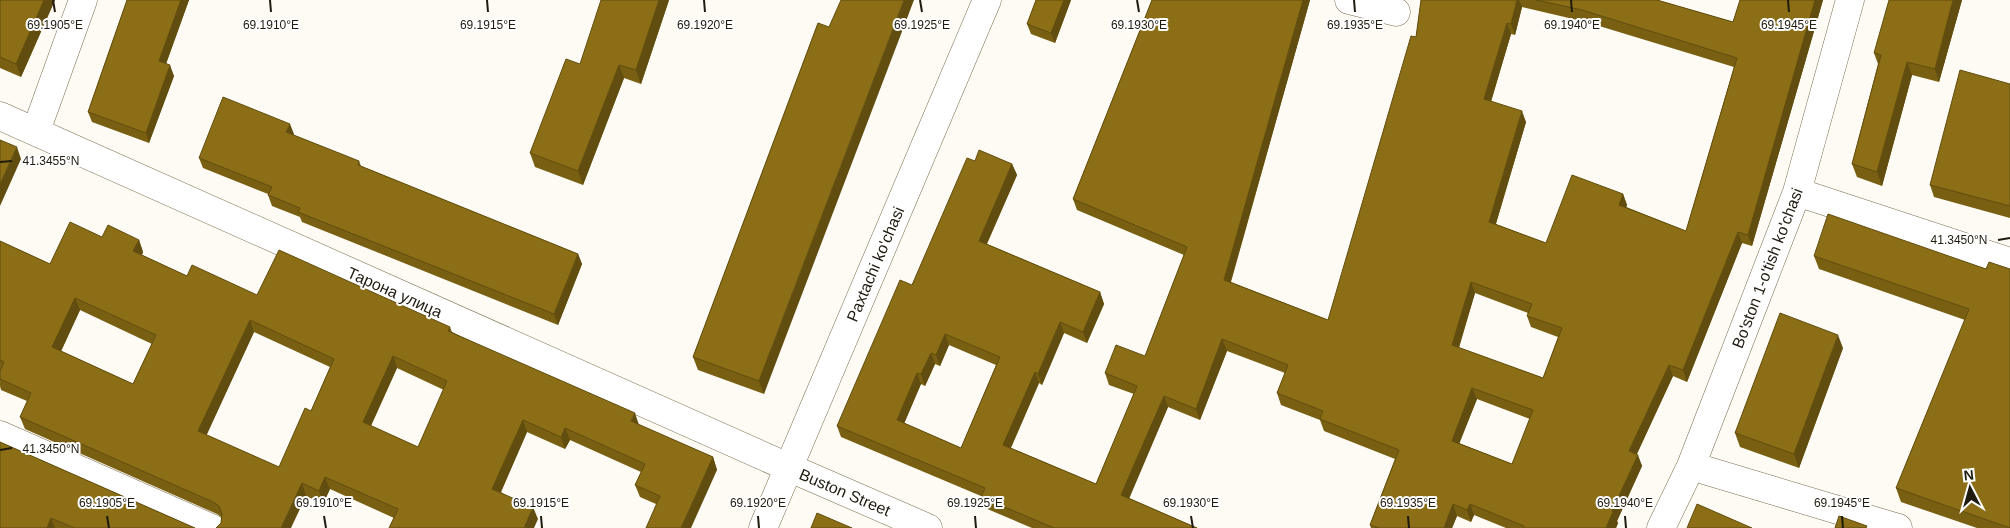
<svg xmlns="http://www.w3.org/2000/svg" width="2010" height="528" font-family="Arial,sans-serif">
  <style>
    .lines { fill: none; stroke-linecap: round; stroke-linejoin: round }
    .minor-casing { stroke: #7a6d4f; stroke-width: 29 }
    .tertiary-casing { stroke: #7a6d4f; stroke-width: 29 }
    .minor { stroke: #fff; stroke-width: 28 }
    .tertiary { stroke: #fff; stroke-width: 28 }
    .wall { fill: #785f12; fill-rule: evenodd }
    .shaded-wall { fill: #614d0f }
    .building { fill: #8b6e15; stroke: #614d0f; fill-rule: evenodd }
    .ticks { fill: none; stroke: #201b0f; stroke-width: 2 }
    .labels { text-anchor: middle; stroke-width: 4; stroke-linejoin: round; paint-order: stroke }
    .street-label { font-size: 16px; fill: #201b0f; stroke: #fff }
    .ticks-label { font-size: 12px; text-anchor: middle; fill: #201b0f; stroke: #fff; stroke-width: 4; stroke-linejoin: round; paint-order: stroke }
  </style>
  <rect width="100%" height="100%" fill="#fefbf4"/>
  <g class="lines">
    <defs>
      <path id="minor" d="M1349 0 1396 12
        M0 116 790 468 928 528
        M36 131 83 0
        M1797 192 2010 262
        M0 435 211 528
        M1691 466 1898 528
        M1661 528 1691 466 1797 192 1850 0"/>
      <path id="tertiary" d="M763 528 987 0"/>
    </defs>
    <use href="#minor" class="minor-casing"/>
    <use href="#tertiary" class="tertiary-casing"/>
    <use href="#minor" class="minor"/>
    <use href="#tertiary" class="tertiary"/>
  </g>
  <path class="wall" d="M0 0H55L21 77 0 68Z
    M127 0H189L166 64 174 76 149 143 92 122 88 112Z
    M669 0 641 84 624 78 583 185 535 167 530 153 580 64Z
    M1036 0H1071L1055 43 1031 34 1027 24Z
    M1152 0H1310L1231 282 1328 320 1416 37 1421 0H1657L1733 22 1740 0H1823L1752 246 1742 243 1687 382 1673 376 1637 454 1642 466 1617 521 1618 523 1616 528H1506L1474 515 1471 522 1457 516 1452 528H1371L1370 525 1395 459 1324 431 1320 420 1281 405 1277 393 1285 373 1227 351 1200 420 1168 407 1129 498 1197 528H1032L985 508 981 496 841 437 837 426 912 285 975 161 1012 164 1017 175 987 244 1100 292 1104 304 1087 343 1064 333 1042 385 1039 383 1011 448 1096 484 1134 394 1109 385 1105 373 1145 356 1184 255 1077 210 1073 199ZM1522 7 1586 22 1734 67 1686 231 1626 207 1627 205 1623 194 1546 243 1496 224 1526 122 1491 102 1511 34 1515 35ZM1475 293 1528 313 1527 316 1531 327 1558 337 1543 378 1459 348ZM949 345 996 365 961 448 904 423 921 384 925 386 935 364 940 366ZM1477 399 1530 419 1512 464 1459 443Z
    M1962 0 1939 82 1912 75 1882 186 1857 177 1852 164 1878 64 1874 53Z
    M818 23 764 394 698 370 693 357Z
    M2010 84V218L1934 197 1930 185Z
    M294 134 293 135 359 161 361 166 578 254 582 264 558 325 302 222 300 217 272 206 268 195V194L203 168 199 158Z
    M102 237 139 240 143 252 142 255 187 276 257 295 450 327 452 332 639 425 713 457 717 470 656 504 640 497 635 485 641 472 570 440 565 449 527 432 501 492 538 519 394 518 330 489 323 504 306 496 221 523V517L217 514 25 429 20 417 27 401 1 390 0 386V241L50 264ZM80 310 152 344 133 384 61 351ZM254 332 330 367 311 411 279 467 206 435ZM397 368 444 390 418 447 371 426Z
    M1814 256 1986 269 2010 528H1977L1901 502 1896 488 1965 320 1819 269Z
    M1843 348 1799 468 1740 447 1735 433Z
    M0 442 195 528H0Z"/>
  <path class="shaded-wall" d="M44 0H55L21 77 16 64Z
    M181 0H189L163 72 159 61Z
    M659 0H669L641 84 636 70Z
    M904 0H914L764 394 759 381Z
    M1064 0H1071L1055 43 1051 33Z
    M1303 0H1310L1228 291 1224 280Z
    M1517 0H1519L1522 7 1515 35 1511 24Z
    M1815 0H1823L1752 246 1748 235Z
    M1953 0H1962L1939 82 1935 69Z
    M1507 23 1511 34 1488 111 1484 99Z
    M1907 62 1912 75 1882 186 1877 172Z
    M170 65 174 76 149 143 146 133Z
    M619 65 624 78 583 185 578 171Z
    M1522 111 1526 122 1493 233 1489 222Z
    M290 124 294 134 290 143 286 132Z
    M17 147 21 159 0 206V184Z
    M1012 164 1017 175 983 252 979 241Z
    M1623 194 1627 205 1623 216 1619 205Z
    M1738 232 1742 243 1687 382 1683 370Z
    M139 240 143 252 138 264 133 251Z
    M578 254 582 264 558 325 554 314Z
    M1471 282 1475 293 1456 356 1452 345Z
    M1100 292 1104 304 1087 343 1083 332Z
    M75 298 80 310 57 360 52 347Z
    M250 320 254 332 203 443 198 431Z
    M1060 322 1064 333 1042 385 1038 374Z
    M945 334 949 345 940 366 936 355Z
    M1838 335 1843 348 1799 468 1794 454Z
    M1222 339 1227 351 1200 420 1196 409Z
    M931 353 935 364 925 386 921 374Z
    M393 356 397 368 367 434 363 422Z
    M1669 365 1673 376 1633 462 1629 451Z
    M1035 372 1039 383 1007 456 1003 445Z
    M917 373 921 384 901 431 897 420Z
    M1472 388 1477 399 1456 452 1452 441Z
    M1164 396 1168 407 1126 506 1121 495Z
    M635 413 639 425 631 421Z
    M523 420 527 432 497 501 492 489Z
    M565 428 570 440 565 449 561 437Z
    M1638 455 1642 466 1617 521 1618 523 1616 528H1606L1612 511Z
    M713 457 717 470 691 528H681Z
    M325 477 330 489 323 504 319 491Z
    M302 483 306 496 291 528H281Z
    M1453 504 1457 516 1452 528H1444Z
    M1470 504 1474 515 1471 522 1467 510Z
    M533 507 538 519 534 528H524Z
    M51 518 55 528H47Z"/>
  <path class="building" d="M0 0H44L16 64 0 57Z
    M127 0H181L159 61 170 65 146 133 88 112Z
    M601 0H659L636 70 619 65 578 171 530 153 566 59 580 64Z
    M841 0H904L759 381 693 357 818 23 829 27Z
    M1036 0H1064L1051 33 1027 24Z
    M1152 0H1303L1224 280 1328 320 1411 36 1416 37 1421 0H1517L1511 24 1507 23 1484 99 1522 111 1489 222 1546 243 1572 175 1623 194 1619 205 1686 231 1737 58 1582 10 1536 0H1657L1733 22 1740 0H1815L1748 235 1738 232 1683 370 1669 365 1629 451 1638 455 1612 511 1613 512 1606 528H1523L1524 526 1470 504 1467 510 1453 504 1444 528H1379L1370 525 1399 450 1320 419 1323 411 1277 393 1288 365 1222 339 1196 409 1164 396 1121 495 1197 528H1054L981 497 985 488 837 426 900 280 912 285 967 158 975 161 979 150 1012 164 979 241 1100 292 1083 332 1060 322 1038 374 1035 372 1003 445 1096 484 1137 386 1105 373 1116 345 1145 356 1187 247 1073 199ZM1471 282 1532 304 1527 316 1562 328 1543 378 1452 345ZM945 334 1000 357 961 448 897 420 917 373 921 374 931 353 936 355ZM1472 388 1533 410 1512 464 1452 441Z
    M1889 0H1953L1935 69 1907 62 1877 172 1852 164 1881 55 1874 53Z
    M1960 70 2010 84V206L1930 185Z
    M223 97 290 124 286 132 359 161 358 165 578 254 554 314 298 212 300 208 268 195 272 187 199 158Z
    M0 140 17 147 0 184Z
    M1828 214 1986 269 1989 262 2010 269V528L1896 488 1969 309 1814 256Z
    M70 222 102 237 108 225 139 240 133 251 187 276 192 265 257 295 279 250 450 327 448 331 635 413 631 421 713 457 681 528H646L660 496 635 485 645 464 565 428 561 437 523 420 492 489 533 507 524 528H389L398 509 325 477 319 491 302 483 281 528H216L221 523 222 514 219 506 213 502 20 417 31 393 0 379V371L4 362 0 360V241L50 264ZM75 298 156 335 133 384 52 347ZM250 320 334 359 311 411 305 408 279 467 198 431ZM393 356 447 381 418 447 363 422Z
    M1780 313 1838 335 1794 454 1735 433Z
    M0 442 195 528H74L51 518 47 528H0Z
    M1697 504 1752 528H1687Z
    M817 513 852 528H811Z
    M1839 516 1867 526 1866 528H1835Z"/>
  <path class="ticks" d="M53 0 55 12M270 0 271 12M487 0 488 12M704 0 705 12M920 0 922 12M1137 0 1139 12M1354 0 1355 12M1571 0 1572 12M1788 0 1789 12M0 162 12 161M1998 240 2010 238M0 450 12 448M107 516 109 528M324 516 326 528M541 516 542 528M758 516 759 528M975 516 976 528M1191 516 1193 528M1408 516 1409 528M1625 516 1626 528M1842 516 1843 528"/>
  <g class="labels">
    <g class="street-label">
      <text transform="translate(875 264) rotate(-67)" y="6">Paxtachi ko'chasi</text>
      <text transform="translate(1767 268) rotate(-69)" y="6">Bo'ston 1-o'tish ko'chasi</text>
      <text transform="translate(395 292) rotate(24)" y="6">Тарона улица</text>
      <text transform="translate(845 492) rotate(23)" y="6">Buston Street</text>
    </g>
  </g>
  <g class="ticks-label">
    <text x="55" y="29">69.1905°E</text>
    <text x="271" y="29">69.1910°E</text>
    <text x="488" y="29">69.1915°E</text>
    <text x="705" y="29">69.1920°E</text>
    <text x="922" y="29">69.1925°E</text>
    <text x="1139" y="29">69.1930°E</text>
    <text x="1355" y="29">69.1935°E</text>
    <text x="1572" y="29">69.1940°E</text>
    <text x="1789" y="29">69.1945°E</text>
    <text x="51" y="165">41.3455°N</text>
    <text x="1959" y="244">41.3450°N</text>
    <text x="51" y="453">41.3450°N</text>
    <text x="107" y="507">69.1905°E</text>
    <text x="324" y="507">69.1910°E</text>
    <text x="541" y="507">69.1915°E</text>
    <text x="758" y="507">69.1920°E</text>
    <text x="975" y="507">69.1925°E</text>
    <text x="1191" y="507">69.1930°E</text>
    <text x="1408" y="507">69.1935°E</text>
    <text x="1625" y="507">69.1940°E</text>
    <text x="1842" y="507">69.1945°E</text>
  </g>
  <g transform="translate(1970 488) rotate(354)" stroke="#ffffff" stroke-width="4" paint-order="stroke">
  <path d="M0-4L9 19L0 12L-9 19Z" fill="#201b0f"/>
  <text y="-8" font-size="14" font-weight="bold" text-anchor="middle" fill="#201b0f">N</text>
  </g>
</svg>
